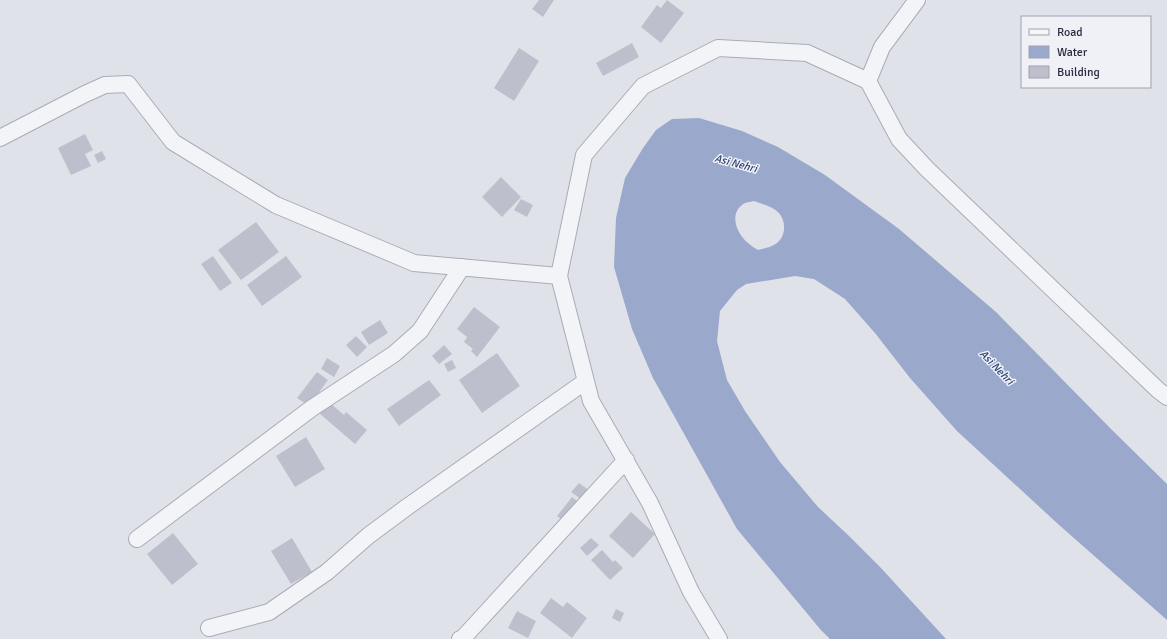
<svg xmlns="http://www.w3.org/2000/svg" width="1167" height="639" font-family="Signika,sans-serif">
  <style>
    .water { fill: #9aa8cb; fill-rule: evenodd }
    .building { fill: #bdc0cc }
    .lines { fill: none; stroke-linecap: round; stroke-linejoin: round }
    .minor-casing { stroke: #a9abb7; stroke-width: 18 }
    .minor { stroke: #f3f4f8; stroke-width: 16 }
    .labels { text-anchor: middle; stroke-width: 3; stroke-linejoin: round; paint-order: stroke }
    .water-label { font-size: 11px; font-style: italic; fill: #304377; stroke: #f0f1f7 }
  </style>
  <rect width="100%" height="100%" fill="#e0e2e9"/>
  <path class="water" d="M699 118 742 131 778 147 825 175 899 229 996 312 1111 429 1167 484V620L1058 524 957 431 910 378 875 333 845 299 814 279 795 276 746 284 737 290 720 311 717 341 727 380 745 411 780 462 818 507 848 535 881 568 946 639H830L820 629 737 529 653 378 632 329 614 267 616 218 625 178 643 148 656 130 672 119ZM754 201C762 204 773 207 779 213 786 221 786 235 778 242 773 247 765 248 758 250 755 248 751 246 748 243 737 234 729 215 742 205 745 202 750 202 754 201Z"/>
  <path class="building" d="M539 0H554L543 17 532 9Z
    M667 0 684 13 661 43 641 27 657 5 661 8Z
    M632 43 639 57 603 76 596 63Z
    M519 48 539 61 514 101 494 88Z
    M85 134 93 150 85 154 91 166 71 175 58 148Z
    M102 151 106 159 98 163 94 155Z
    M501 177 521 197 502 217 482 197Z
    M521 199 533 205 527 217 514 210Z
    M256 222 279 252 241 280 218 250Z
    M213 256 232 283 220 291 201 264Z
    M286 256 302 277 262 306 247 285Z
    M474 307 500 327 477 357 471 351 473 349 464 342 467 337 457 329Z
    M380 320 388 333 369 345 361 332Z
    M356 336 367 347 357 357 346 345Z
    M444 345 452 354 439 364 432 356Z
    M497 353 520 386 482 413 459 380Z
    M327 358 340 366 334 377 321 369Z
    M452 360 456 368 448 372 444 364Z
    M317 372 328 380 309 406 297 398Z
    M429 380 441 395 399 426 387 409Z
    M329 402 344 415 346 412 367 430 355 444 319 413Z
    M306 437 325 469 295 487 276 456Z
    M579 483 590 491 582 500 571 492Z
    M572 497 581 504 566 523 557 516Z
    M631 512 655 534 633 558 609 536Z
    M173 533 198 564 172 585 147 554Z
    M292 538 312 572 291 584 271 551Z
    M591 538 599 545 587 556 580 548Z
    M602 550 613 562 615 560 623 568 610 580 591 560Z
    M551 598 563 607 567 602 587 618 572 638 540 613Z
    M616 609 624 613 620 622 612 618Z
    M517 611 536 621 528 638 508 628Z"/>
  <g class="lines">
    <defs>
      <path id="minor" d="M868 81 899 139 927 169 1158 390 1167 397
        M0 138 85 94 105 85 128 84 173 142 276 205 414 263 559 276
        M137 539 312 408 394 354 420 331 462 267
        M209 628 269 612 327 572 368 536 407 507 586 381
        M460 639 463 638 626 460
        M719 639 691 592 650 503 591 401 559 276 584 155 643 86 718 48 807 53 868 81 882 47 917 0"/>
    </defs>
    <use href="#minor" class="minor-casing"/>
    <use href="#minor" class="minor"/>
  </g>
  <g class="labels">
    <g class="water-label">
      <text transform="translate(736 163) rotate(15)" y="4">Asi Nehri</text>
      <text transform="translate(997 367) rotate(46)" y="4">Asi Nehri</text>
    </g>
  </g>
  <rect x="1021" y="16" width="130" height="72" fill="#f0f1f7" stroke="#a0a2ae"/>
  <rect x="1029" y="29" width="20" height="6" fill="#f3f4f8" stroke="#a0a2ae"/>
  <text x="1057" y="36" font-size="12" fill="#282c41">Road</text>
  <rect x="1029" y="46" width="20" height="12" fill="#9aa8cb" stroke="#a0a2ae"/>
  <text x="1057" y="56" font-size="12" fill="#282c41">Water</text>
  <rect x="1029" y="66" width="20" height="12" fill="#bdc0cc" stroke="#a0a2ae"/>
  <text x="1057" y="76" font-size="12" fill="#282c41">Building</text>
</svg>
